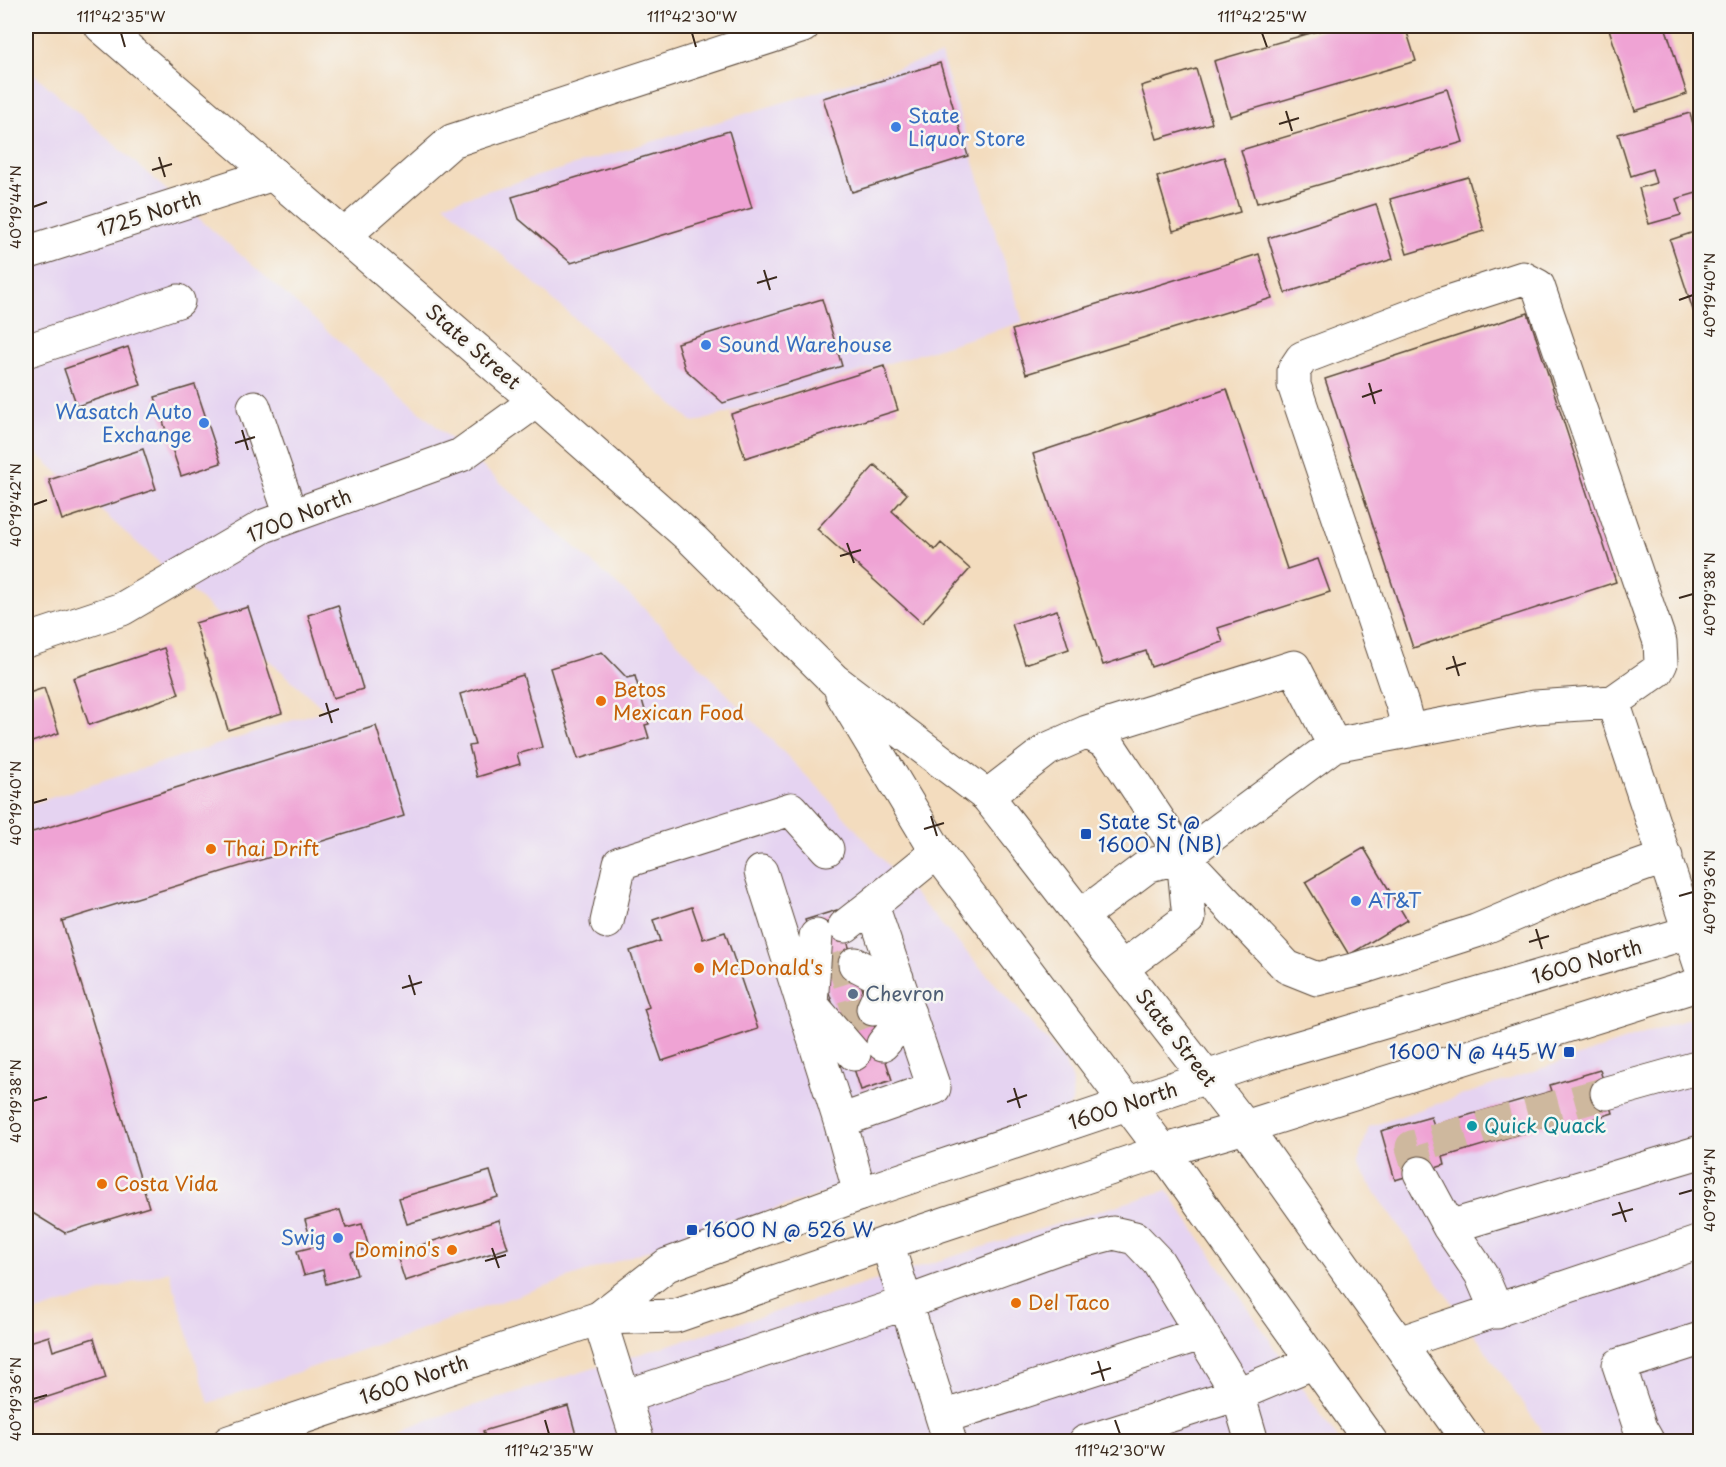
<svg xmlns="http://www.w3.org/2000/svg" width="1726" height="1467" font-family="'Playpen Sans',sans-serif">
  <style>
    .built { fill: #e5d3f1 }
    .building { fill: #efa3d4 }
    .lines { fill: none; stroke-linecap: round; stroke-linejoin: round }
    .minor-tunnel { stroke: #ceb89e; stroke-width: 33; stroke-dasharray: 33 16; stroke-linecap: butt }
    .minor-casing { stroke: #574536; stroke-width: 35 }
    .major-casing { stroke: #574536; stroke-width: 35 }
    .minor { stroke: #fff; stroke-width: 33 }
    .major { stroke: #fff; stroke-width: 33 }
    .ticks { fill: none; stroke: #3b2a1e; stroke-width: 2 }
    .shop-dot { fill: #3f7fe0; stroke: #f6f6f2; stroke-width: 2 }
    .food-dot { fill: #e8710a; stroke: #f6f6f2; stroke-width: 2 }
    .transit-dot { fill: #1a4fb4; stroke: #f6f6f2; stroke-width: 2 }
    .service-dot { fill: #5c6f8a; stroke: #f6f6f2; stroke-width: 2 }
    .culture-dot { fill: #0f9aa8; stroke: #f6f6f2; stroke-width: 2 }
    .labels { text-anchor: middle; stroke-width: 5; stroke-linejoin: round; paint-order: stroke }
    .shop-label { font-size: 20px; fill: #366cbe; stroke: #f6f6f2; text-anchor: start }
    .street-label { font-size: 20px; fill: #3b2a1e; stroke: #f6f6f2 }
    .food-label { font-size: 20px; fill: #c56008; stroke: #f6f6f2; text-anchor: start }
    .transit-label { font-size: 20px; fill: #164399; stroke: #f6f6f2; text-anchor: start }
    .service-label { font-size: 20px; fill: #4e5e75; stroke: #f6f6f2; text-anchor: start }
    .culture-label { font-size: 20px; fill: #0d838f; stroke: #f6f6f2; text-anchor: start }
    .neatline { fill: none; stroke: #3b2a1e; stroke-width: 2 }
    .ticks-label { font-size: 15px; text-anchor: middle; fill: #3b2a1e }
  </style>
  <rect width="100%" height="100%" fill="#f6f6f2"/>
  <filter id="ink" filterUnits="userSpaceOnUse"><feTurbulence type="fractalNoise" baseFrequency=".0167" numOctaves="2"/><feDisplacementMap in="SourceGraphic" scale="12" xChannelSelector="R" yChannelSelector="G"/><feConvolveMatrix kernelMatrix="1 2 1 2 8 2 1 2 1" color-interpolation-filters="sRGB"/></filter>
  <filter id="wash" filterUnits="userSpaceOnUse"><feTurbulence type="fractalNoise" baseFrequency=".008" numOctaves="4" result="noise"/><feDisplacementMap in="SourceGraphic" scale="24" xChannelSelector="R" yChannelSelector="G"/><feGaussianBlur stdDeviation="1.35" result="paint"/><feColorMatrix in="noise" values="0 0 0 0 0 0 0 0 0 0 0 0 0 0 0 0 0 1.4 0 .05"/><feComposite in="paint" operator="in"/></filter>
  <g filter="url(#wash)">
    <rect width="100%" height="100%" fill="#f3dcbe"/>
    <path class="built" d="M941 55 1023 322 694 423 444 204Z
      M26 67 645 609 821 791 1063 1059 1073 1083 1072 1102 1061 1117 657 1247 209 1403 169 1271 26 1315V806L325 710 26 444Z
      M1700 1015V1441H1549L1357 1166 1369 1127Z
      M1167 1190 1339 1441 357 1442Z"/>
    <g id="blocks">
      <path class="building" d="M1335 26H1405L1416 61 1230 116 1214 61Z
        M1620 26H1665L1687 94 1635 111 1609 29Z
        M940 63 968 156 852 192 823 98Z
        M1196 69 1212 123 1157 139 1141 86Z
        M1447 89 1463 142 1257 203 1241 150Z
        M1690 113 1700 149V192L1676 199 1681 215 1649 224 1639 188 1656 183 1652 169 1631 176 1618 134Z
        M729 131 752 208 571 263 519 219 512 197Z
        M1224 157 1240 212 1173 231 1157 177Z
        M1468 177 1484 231 1407 254 1390 199Z
        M1376 204 1393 259 1285 293 1268 238Z
        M1700 230V314L1695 316 1670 240Z
        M1259 254 1272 298 1026 374 1012 330Z
        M822 299 842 366 723 403 685 369 677 343Z
        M1528 313 1616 582 1413 648 1325 379Z
        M128 347 141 385 77 406 64 369Z
        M884 366 898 410 745 458 731 414Z
        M195 385 221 463 181 476 155 397Z
        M1227 389 1287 569 1318 559 1330 592 1218 628 1223 642 1151 667 1146 651 1103 665 1033 454Z
        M143 449 156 489 62 520 49 480Z
        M875 465 907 494 892 511 935 550 941 543 970 569 922 623 817 529Z
        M338 605 363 689 333 698 308 615Z
        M248 607 282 713 228 730 195 623Z
        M1057 610 1069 649 1025 664 1012 624Z
        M164 648 179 694 89 725 73 678Z
        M602 652 627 678 635 676 649 724 645 725 649 738 578 759 550 668Z
        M523 675 543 747 517 754 520 764 477 777 469 746 475 745 460 694Z
        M44 688 59 733 26 744V694Z
        M376 726 404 816 62 921 149 1207 65 1233 26 1209V834Z
        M1364 848 1407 920 1349 955 1305 882Z
        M692 907 703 939 725 932 758 1029 662 1061 644 1009 649 1007 630 951 660 941 653 920Z
        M837 910 892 1080 861 1090 805 920Z
        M1600 1070 1613 1113 1562 1128 1560 1122 1443 1157 1445 1165 1395 1180 1381 1131 1431 1117 1434 1125 1552 1091 1550 1085Z
        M490 1171 498 1197 407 1224 399 1198Z
        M340 1210 346 1228 362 1224 369 1248 351 1253 357 1275 326 1284 323 1270 304 1275 297 1251 313 1247 305 1220Z
        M499 1220 508 1248 405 1281 396 1253Z
        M49 1336 53 1351 94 1338 106 1378 26 1404V1343Z
        M568 1406 578 1442H487L483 1431Z"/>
    </g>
  </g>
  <g filter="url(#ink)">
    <use href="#blocks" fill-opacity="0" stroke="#574536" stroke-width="1.5"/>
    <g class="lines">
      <path class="minor-tunnel" d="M829 972 855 964
        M843 1018 873 1009
        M1420 1173 1412 1147 1607 1093"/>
      <defs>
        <path id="minor" d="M344 236 452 141 803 26
          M26 253 273 174
          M26 351 178 301
          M254 407 291 516
          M26 641 122 609 264 526 461 455 536 401
          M1409 731 1402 704 1294 385V370L1302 358 1443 304 1523 278 1538 286 1660 642 1661 663 1657 671 1613 702
          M1087 732 1294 667 1334 745
          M987 796 1048 749 1087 732 1108 744 1183 857 1287 967 1317 979 1357 969 1476 931 1570 891 1666 857
          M761 872 840 1121
          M1081 916 1149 865 1183 857 1334 745 1535 707 1613 702 1700 964
          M607 922 620 863 791 809 827 849
          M845 926 872 905
          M816 936 811 1004 854 1054
          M855 964 886 980 897 978
          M1122 968 1189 918 1183 857
          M873 1009 886 980
          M883 1044 909 1013
          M1607 1093 1700 1067
          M1420 1173 1449 1227 1481 1274 1497 1312
          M860 1194 840 1121 934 1088 872 905 937 852
          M1449 1227 1700 1152
          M887 1243 950 1442
          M599 1318 638 1442
          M1399 1343 1700 1242
          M624 1397 906 1303 1060 1247 1113 1233 1135 1238 1158 1262 1238 1394 1085 1442
          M943 1417 1200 1334
          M1252 1442 1238 1394 1314 1362
          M1648 1442 1640 1428 1619 1365 1700 1339"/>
        <path id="major" d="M101 26 536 401 693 540 834 680 987 796 1245 1127 1469 1442
          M842 694 937 852 1163 1151 1371 1442
          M599 1318 667 1265 860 1194 1269 1056 1700 929
          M229 1442 599 1318 676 1316 887 1243 1163 1151 1245 1127 1700 984"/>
      </defs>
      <use href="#minor" class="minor-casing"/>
      <use href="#major" class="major-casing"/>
      <use href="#minor" class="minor"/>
      <use href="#major" class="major"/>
    </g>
  </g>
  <path class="ticks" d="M121 33 125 47M692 33 696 47M1262 33 1267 47M1286 111 1292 131M1279 124 1299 118M159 157 165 177M152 170 172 164M33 207 47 202M764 270 770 290M757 283 777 277M1679 300 1693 295M1369 383 1375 404M1362 397 1382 390M242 430 248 450M235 443 255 437M33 505 47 500M847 543 854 563M840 556 861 550M1679 598 1693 594M1453 656 1459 676M1446 669 1466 663M326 703 332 723M319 716 339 709M33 803 47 799M931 816 937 836M924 829 944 823M1679 896 1693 892M1536 929 1542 949M1529 942 1549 936M409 975 415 995M402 988 422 982M1014 1088 1020 1108M33 1101 47 1097M1007 1102 1027 1095M1679 1194 1693 1190M1619 1202 1626 1222M1612 1215 1633 1209M492 1248 499 1268M485 1261 506 1255M1098 1361 1104 1381M1091 1374 1111 1368M33 1399 47 1395M545 1420 549 1434M1115 1420 1120 1434"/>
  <g class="shop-dot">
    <circle cx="896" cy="127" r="6"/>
    <circle cx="706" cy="345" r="6"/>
    <circle cx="204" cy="423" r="6"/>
    <circle cx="1356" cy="901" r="6"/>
    <circle cx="338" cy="1238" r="6"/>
  </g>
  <g class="food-dot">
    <circle cx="601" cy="701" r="6"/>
    <circle cx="211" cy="849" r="6"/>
    <circle cx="699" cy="968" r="6"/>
    <circle cx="102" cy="1184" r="6"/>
    <circle cx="452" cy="1250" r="6"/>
    <circle cx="1016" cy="1303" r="6"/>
  </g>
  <g class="transit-dot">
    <rect x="1080" y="828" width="12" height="12" rx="3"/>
    <rect x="1563" y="1046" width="12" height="12" rx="3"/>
    <rect x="686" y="1224" width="12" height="12" rx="3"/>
  </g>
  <circle class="service-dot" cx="853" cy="994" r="6"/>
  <circle class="culture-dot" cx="1472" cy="1126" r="6"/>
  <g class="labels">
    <g class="shop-label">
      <text x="908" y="123">State<tspan x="908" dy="23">Liquor Store</tspan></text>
      <text x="718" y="352">Sound Warehouse</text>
      <text x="192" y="419" text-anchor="end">Wasatch Auto<tspan x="192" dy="23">Exchange</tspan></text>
      <text x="1368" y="908">AT&amp;T</text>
      <text x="326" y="1245" text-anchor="end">Swig</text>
    </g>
    <g class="street-label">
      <text transform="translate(149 214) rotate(-18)" y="7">1725 North</text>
      <text transform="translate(473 347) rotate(41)" y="7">State Street</text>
      <text transform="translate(299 516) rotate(-22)" y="7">1700 North</text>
      <text transform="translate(1587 962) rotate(-16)" y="7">1600 North</text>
      <text transform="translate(1176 1038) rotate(52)" y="7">State Street</text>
      <text transform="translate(1123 1106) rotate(-18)" y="7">1600 North</text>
      <text transform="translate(414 1380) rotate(-19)" y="7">1600 North</text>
    </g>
    <g class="food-label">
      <text x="613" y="697">Betos<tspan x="613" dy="23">Mexican Food</tspan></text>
      <text x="223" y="856">Thai Drift</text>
      <text x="711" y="975">McDonald's</text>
      <text x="114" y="1191">Costa Vida</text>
      <text x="440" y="1257" text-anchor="end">Domino's</text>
      <text x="1028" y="1310">Del Taco</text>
    </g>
    <g class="transit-label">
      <text x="1098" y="829">State St @<tspan x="1098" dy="23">1600 N (NB)</tspan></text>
      <text x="1557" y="1059" text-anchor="end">1600 N @ 445 W</text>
      <text x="704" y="1237">1600 N @ 526 W</text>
    </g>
    <g class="service-label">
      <text x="865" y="1001">Chevron</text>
    </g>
    <g class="culture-label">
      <text x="1484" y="1133">Quick Quack</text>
    </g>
  </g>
  <rect width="1726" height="1467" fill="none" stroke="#f6f6f2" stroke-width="66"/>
  <rect x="33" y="33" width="1660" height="1401" class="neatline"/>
  <g class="ticks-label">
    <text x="121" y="22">111°42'35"W</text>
    <text x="692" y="22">111°42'30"W</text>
    <text x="1262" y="22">111°42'25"W</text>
    <text transform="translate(16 207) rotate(-90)" y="5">40°19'44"N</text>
    <text transform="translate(1710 295) rotate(-90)" y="5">40°19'40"N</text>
    <text transform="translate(16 505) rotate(-90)" y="5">40°19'42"N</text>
    <text transform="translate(1710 594) rotate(-90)" y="5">40°19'38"N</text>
    <text transform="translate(16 803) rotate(-90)" y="5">40°19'40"N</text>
    <text transform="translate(1710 892) rotate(-90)" y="5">40°19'36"N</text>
    <text transform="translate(16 1101) rotate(-90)" y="5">40°19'38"N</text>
    <text transform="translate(1710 1190) rotate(-90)" y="5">40°19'34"N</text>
    <text transform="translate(16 1399) rotate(-90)" y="5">40°19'36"N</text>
    <text x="549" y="1456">111°42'35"W</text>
    <text x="1120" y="1456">111°42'30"W</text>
  </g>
</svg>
